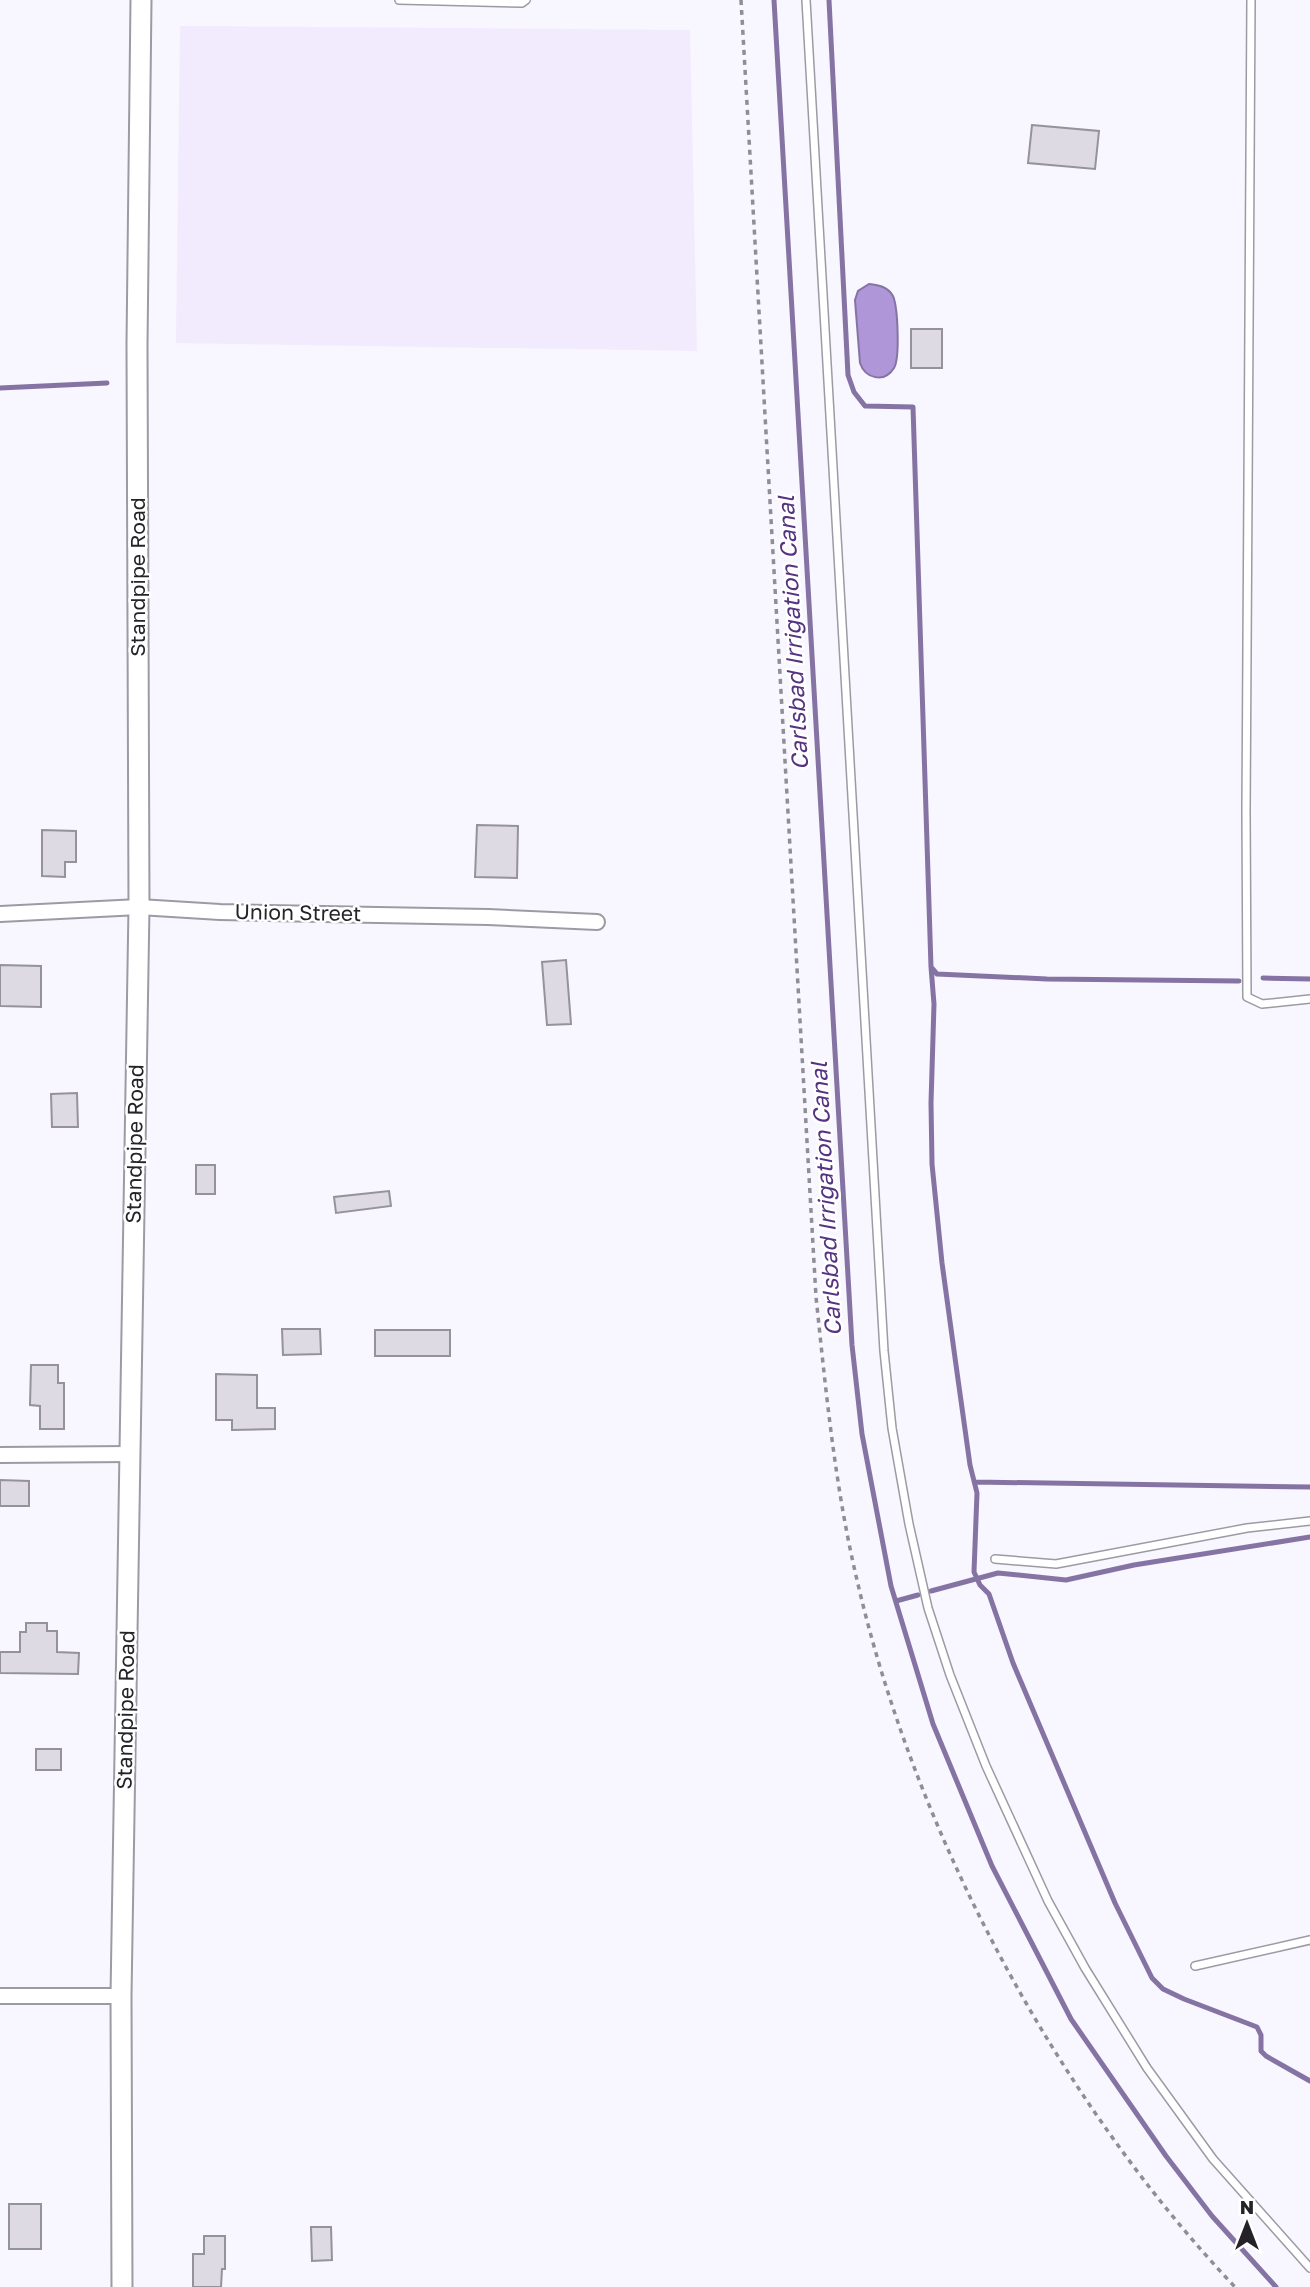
<svg xmlns="http://www.w3.org/2000/svg" width="1310" height="2287" font-family="'Golos Text',sans-serif">
  <style>
    .built { fill: #f1ebfd }
    .water { fill: #ae96d8; stroke: #8574a3; stroke-width: 2 }
    .lines { fill: none; stroke-linecap: round; stroke-linejoin: round }
    .stream { stroke: #8574a3; stroke-width: 5 }
    .building { fill: #dddae4; stroke: #95929b; stroke-width: 2 }
    .lane-casing { stroke: #9d9aa4; stroke-width: 10 }
    .street-casing { stroke: #9d9aa4; stroke-width: 18 }
    .secondary-casing { stroke: #9d9aa4; stroke-width: 23 }
    .path { stroke: #908e94; stroke-width: 3.5; stroke-dasharray: 5 5; stroke-linecap: butt }
    .lane { stroke: #fff; stroke-width: 7 }
    .street { stroke: #fff; stroke-width: 14 }
    .secondary { stroke: #fff; stroke-width: 19 }
    .labels { text-anchor: middle; stroke-width: 5; stroke-linejoin: round; paint-order: stroke }
    .street-label { font-size: 21px; fill: #252327; stroke: #fff }
    .water-label { font-size: 23px; font-style: italic; fill: #553381; stroke: #fff }
  </style>
  <rect width="100%" height="100%" fill="#f8f6fe"/>
  <path class="built" d="M180 26 690 30 697 351 176 343Z"/>
  <path class="water" d="M869 284C879 285 888 287 893 296 898 308 900 358 894 368 884 384 865 378 860 363L855 300 858 291Z"/>
  <g class="lines">
    <path class="stream" d="M774 0 852 1345 862 1434 891 1586 933 1724 992 1866 1071 2019 1166 2156 1212 2216 1276 2287
      M829 0 848 375 854 392 865 406 913 407 931 967 937 974 1047 979 1239 981
      M0 388 107 383
      M931 967 934 1004 931 1103 932 1164 942 1263 956 1365 970 1465 977 1493 974 1572 980 1585 989 1594 1013 1663 1115 1903 1152 1978 1163 1989 1184 1999 1257 2027 1261 2035V2051L1266 2056 1310 2081
      M1263 978 1310 979
      M975 1482 1310 1487
      M931 1591 998 1573 1066 1580 1134 1565 1310 1537
      M896 1601 918 1595"/>
  </g>
  <path class="building" d="M1032 125 1099 131 1095 169 1028 163Z
    M911 329H942V368H911Z
    M477 825 518 826 517 878 475 877Z
    M42 830 76 831V862H65V877L42 876Z
    M566 960 571 1024 547 1025 542 962Z
    M0 965 41 966V1007L0 1006Z
    M77 1093 78 1127H52L51 1094Z
    M196 1165H215V1194H196Z
    M389 1191 391 1206 336 1213 334 1197Z
    M282 1329H320L321 1354 283 1355Z
    M375 1330H450V1356H375Z
    M31 1365H58V1383H64V1429H40V1406L30 1405Z
    M216 1374 257 1375V1408H275V1429L232 1430V1420H216Z
    M0 1480 29 1481V1506H0Z
    M26 1623H47V1631H57V1652L79 1653 78 1674 0 1673V1652H20V1632H26Z
    M36 1749H61V1770H36Z
    M9 2204H41V2249H9Z
    M311 2227H331L332 2260 312 2261Z
    M204 2236H225V2269H222L221 2287H193V2254H204Z"/>
  <g class="lines">
    <defs>
      <path id="lane" d="M399 0 522 3 526 0
        M806 0 884 1351 892 1428 909 1524 928 1608 950 1675 986 1766 1048 1901 1085 1968 1147 2068 1213 2159 1310 2268
        M1251 0 1246 811 1247 997 1262 1004 1310 999
        M995 1559 1056 1564 1247 1528 1310 1521
        M1195 1966 1310 1940"/>
      <path id="street" d="M0 914 139 907 220 912 488 917 597 922
        M0 1455 130 1454
        M0 1996H121"/>
      <path id="secondary" d="M122 2287 121 1996 139 907 137 344 141 0"/>
    </defs>
    <use href="#lane" class="lane-casing"/>
    <use href="#street" class="street-casing"/>
    <use href="#secondary" class="secondary-casing"/>
    <path class="path" d="M741 0 816 1297C826 1392 835 1487 857 1580 915 1833 1057 2099 1235 2287"/>
    <use href="#lane" class="lane"/>
    <use href="#street" class="street"/>
    <use href="#secondary" class="secondary"/>
  </g>
  <g class="labels">
    <g class="street-label">
      <text transform="translate(138 577) rotate(-90)" y="7">Standpipe Road</text>
      <text transform="translate(298 913) rotate(1)" y="7">Union Street</text>
      <text transform="translate(135 1144) rotate(-89)" y="7">Standpipe Road</text>
      <text transform="translate(126 1710) rotate(-89)" y="7">Standpipe Road</text>
    </g>
    <g class="water-label">
      <text transform="translate(793 633) rotate(-93)" y="8">Carlsbad Irrigation Canal</text>
      <text transform="translate(826 1199) rotate(-93)" y="8">Carlsbad Irrigation Canal</text>
    </g>
  </g>
  <g transform="translate(1247 2224)" stroke="#ffffff" stroke-width="5" paint-order="stroke">
  <path d="M0-5L12 26L0 18L-12 26Z" fill="#252327"/>
  <text y="-10" font-size="19" font-weight="bold" text-anchor="middle" fill="#252327">N</text>
  </g>
</svg>
